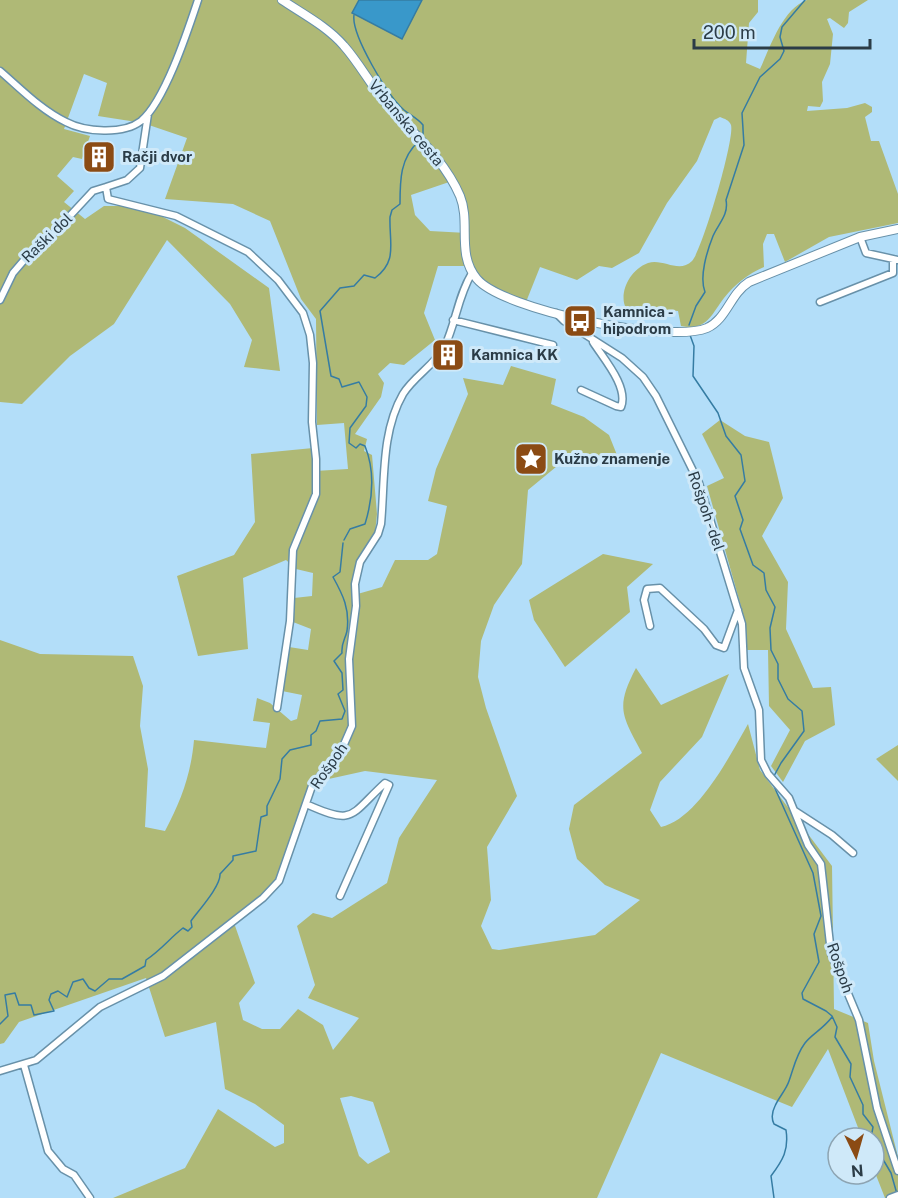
<svg xmlns="http://www.w3.org/2000/svg" width="898" height="1198" font-family="'Public Sans',sans-serif">
  <style>
    .green { fill: #afb976; fill-rule: evenodd }
    .water { fill: #3998ca; stroke: #357ca3; stroke-width: 1.5 }
    .lines { fill: none; stroke-linecap: round; stroke-linejoin: round }
    .stream { stroke: #357ca3; stroke-width: 1.5 }
    .minor-casing { stroke: #6891a9; stroke-width: 9 }
    .tertiary-casing { stroke: #6891a9; stroke-width: 10 }
    .minor { stroke: #fff; stroke-width: 6 }
    .tertiary { stroke: #fff; stroke-width: 8 }
    .labels { text-anchor: middle; stroke-width: 6; stroke-linejoin: round; paint-order: stroke }
    .street-label { font-size: 15px; fill: #2b3c47; stroke: #cfe9f9 }
    .poi-label { font-size: 15px; font-weight: bold; fill: #2b3c47; stroke: #cfe9f9; text-anchor: start }
  </style>
  <rect width="100%" height="100%" fill="#b3def9"/>
  <path class="green" d="M0 0H758V12L749 23 746 63 760 69C770 48 782 9 807 0 820 0 853 0 868 0L849 12 848 23 844 28 830 18 827 19 833 34 830 64 822 82 823 101 820 107 808 106 807 111 847 108 865 103 872 107V112L865 117 871 141H879L898 194V223L829 237 785 262 774 234H767L763 244 764 267C748 274 735 284 724 298 711 315 707 331 681 326L678 311 653 309 648 317C612 321 619 274 648 263 663 258 679 274 692 261 702 251 735 139 731 125 729 120 725 119 720 117L714 120 697 161 667 203 639 253 612 268 599 266 577 280 540 267 526 302C499 295 490 288 472 266H438L424 313 435 340 404 365 390 363 378 374 384 383 381 397 355 434 367 439 364 451 372 455 377 514 375 533 354 572V595L382 587 395 560H428L437 554 447 506 428 501 436 469 468 394 463 378 503 385 511 366 556 379 551 404 584 417 609 435 619 460 562 462 528 490 522 564 494 605 481 641 478 677 486 708 517 796 487 847 491 900 481 926 492 949 499 950 595 935 640 900 605 885 577 859 569 829 574 805 642 753C622 715 615 708 636 668L661 705 729 674 702 737 660 782 650 810 661 827C698 819 730 755 748 724L760 770 832 866 834 1009 868 1023 874 1061 898 1157V1198H885L874 1170V1138H862L828 1049 792 1107 661 1053 597 1198H113L185 1168 218 1109 275 1147 284 1143V1125L255 1104 225 1089 216 1022 165 1037 146 978 19 1022 4 1043 0 1044V640L40 654 133 656 143 686 140 726 148 769 145 827 165 831C181 801 191 774 194 740L266 748 270 723 253 721 257 698 270 703 291 721 297 719 302 695 282 691 289 647 308 650 311 629 293 622 294 598 312 596 313 573 296 569 286 560 243 578 248 649 198 656 177 576 234 555 255 522 251 454 313 448 315 471 348 469 344 423 317 425 316 319 301 299 270 221 233 204 165 199 187 138 143 123 98 116 107 83 84 74 64 129 90 136 82 159 73 157 57 176 74 191 64 202 85 219 104 206H128L159 215 185 228 269 288 280 371 244 367 252 340 230 304 167 240 114 324 70 356 22 404 0 402ZM455 180 467 209V233L430 231 415 215 411 195ZM365 771 437 780 399 838 387 883 332 918 313 913 297 926 315 985 308 998 359 1018 333 1050 323 1025 298 1009 280 1029H262L243 1020 239 1003 255 983 233 920 281 878 315 782ZM351 1096 373 1102 390 1152 368 1164 359 1156 340 1098Z
    M720 420 745 436 769 442 783 498 762 536 788 582 786 629 813 688 831 687 835 725 805 741 783 782 771 766 790 730 769 706 768 650H746L744 617 707 486 724 478 702 434Z
    M603 554 653 564 627 587 630 612 565 667 534 620 529 600Z
    M898 745V781L876 759Z"/>
  <path class="water" d="M359 0H422L402 39 352 13Z"/>
  <g class="lines">
    <path class="stream" d="M354 15C351 35 388 96 404 110 410 115 417 118 423 125V138
      M689 325 696 306 705 292C699 277 707 251 713 236 718 224 729 215 726 200L744 145 742 113 760 77 780 59 784 51 780 37 782 27 805 0
      M690 335 694 346 693 376 718 413 726 436 741 455 745 481 735 496 743 520 740 529 753 565 764 573 766 590 775 607 770 628 771 650 778 664V679L788 699 802 711 804 731 781 763 774 776
      M344 540 350 529 365 524C373 498 375 471 365 446L360 444 356 448 349 443 350 428 366 406 367 397 359 382 342 387 339 379 331 376 320 311 340 288 354 286 364 275 375 278C398 261 389 243 390 217L392 210 400 204C400 180 400 158 419 141
      M773 784 813 873 821 916 814 934 819 962 802 993 803 999 826 1011 832 1016 837 1027 835 1037 851 1064 850 1077 863 1105V1114L873 1127 871 1138
      M0 1024 8 1016 5 995 15 993 19 1005H31L34 1015 54 1011 49 1000 51 994 58 991 67 997 73 982 83 979 89 988 95 991 109 979H122L145 966 146 960C161 950 170 938 183 928L188 931 192 927 191 921C198 911 221 886 220 874L233 860V856L256 851 261 817 267 815V806L280 779 282 759 290 750 311 745V735L316 731 320 721 342 719 345 711 338 694 343 690 342 673 334 661 342 653C341 643 345 640 347 631 350 609 343 595 333 577L340 572 343 543
      M874 1144 891 1173 897 1194
      M774 1198 771 1176C783 1160 789 1150 786 1130L774 1124C771 1118 772 1112 775 1106 779 1097 786 1090 789 1081 794 1067 796 1055 805 1043 812 1034 823 1029 832 1017"/>
    <defs>
      <path id="minor" d="M0 71C21 89 41 110 66 122 85 132 123 135 141 121 165 101 188 30 198 0
        M148 114 140 168 127 180 106 187 108 199 176 216 248 252 278 280 303 313 310 335 313 363 312 422 316 459V494L293 550 290 621 277 708
        M860 237 866 253 898 260
        M0 300 13 273 25 259 40 248 93 191 106 187
        M820 302 893 273V259
        M556 313 564 321 622 358 643 377 656 396 699 483 742 624 744 668 759 710 761 760 768 774 789 798 808 845 821 864 831 953 859 1020 877 1108 898 1171
        M453 320 553 345
        M581 390 616 406 621 407C629 387 603 358 593 342
        M650 626 644 600 647 589 660 588 704 629 716 645 724 648 738 610
        M306 804C355 826 349 816 385 783L389 785 340 896
        M795 811 832 835 853 853
        M24 1065 48 1151 63 1169 74 1175 90 1198
        M0 1071 36 1060 100 1007 163 976 263 898 279 881 312 786 342 749 352 726 349 659 356 606 355 584 360 562 378 534 381 524C385 481 381 432 403 394 414 376 435 365 445 346 456 322 458 296 472 273
        M890 1198 898 1195"/>
      <path id="tertiary" d="M282 0C303 14 328 27 344 46 360 64 371 86 387 104 414 134 444 159 460 196 471 223 456 254 477 279 503 310 669 344 707 328 727 319 730 294 749 282L860 237 898 229"/>
    </defs>
    <use href="#minor" class="minor-casing"/>
    <use href="#tertiary" class="tertiary-casing"/>
    <use href="#minor" class="minor"/>
    <use href="#tertiary" class="tertiary"/>
  </g>
  <defs>
    <symbol id="building-square" viewBox="-11 -11 22 22"><rect x="-9" y="-9" width="18" height="18" rx="4" fill="#8b4b14" stroke="#cfe9f9"/><path d="M-4-6H4V6H1V3H-1V6H-4ZM-2.5-4.3h1.7v1.8h-1.7ZM.8-4.3h1.7v1.8H.8ZM-2.5-1h1.7V.8h-1.7ZM.8-1h1.7V.8H.8Z" fill="#fff"/></symbol>
    <symbol id="bus-square" viewBox="-11 -11 22 22"><rect x="-9" y="-9" width="18" height="18" rx="4" fill="#8b4b14" stroke="#cfe9f9"/><path d="M-5-6H5V4H4V6H2V4H-2V6H-4V4H-5ZM-3.5-4V0h7V-4ZM-3.5 1.2v1.5H-2V1.2ZM2 1.2v1.5H3.5V1.2Z" fill="#fff"/></symbol>
    <symbol id="sight-square" viewBox="-11 -11 22 22"><rect x="-9" y="-9" width="18" height="18" rx="4" fill="#8b4b14" stroke="#cfe9f9"/><path d="M0-6L1.8-2.2L6-1.7L2.9 1.2L3.7 5.4L0 3.3L-3.7 5.4L-2.9 1.2L-6-1.7L-1.8-2.2Z" fill="#fff"/></symbol>
  </defs>
  <g fill-rule="evenodd">
    <use href="#building-square" x="80" y="138" width="38" height="38"/>
    <use href="#bus-square" x="561" y="302" width="38" height="38"/>
    <use href="#building-square" x="429" y="336" width="38" height="38"/>
    <use href="#sight-square" x="512" y="440" width="38" height="38"/>
  </g>
  <g class="labels">
    <g class="street-label">
      <text transform="translate(406 123) rotate(50)" y="5">Vrbanska cesta</text>
      <text transform="translate(47 238) rotate(-44)" y="5">Raški dol</text>
      <text transform="translate(706 511) rotate(71)" y="5">Rošpoh - del</text>
      <text transform="translate(329 766) rotate(-55)" y="5">Rošpoh</text>
      <text transform="translate(840 968) rotate(71)" y="5">Rošpoh</text>
    </g>
    <g class="poi-label">
      <text x="122" y="162">Račji dvor</text>
      <text x="603" y="317">Kamnica -<tspan x="603" dy="17">hipodrom</tspan></text>
      <text x="471" y="360">Kamnica KK</text>
      <text x="554" y="464">Kužno znamenje</text>
    </g>
  </g>
  <g transform="translate(856 1156) rotate(175)"><circle r="28" fill="#cfe9f9" stroke="#8da4b2" stroke-width="1.5"/>
  <path d="M0-4.5L10 22L0 15L-10 22Z" fill="#8b4b14"/>
  <text y="-9" font-size="16" font-weight="bold" text-anchor="middle" fill="#2b3c47">N</text>
  </g>
  <path d="M694 39v9h176v-9" fill="none" stroke="#2b3c47" stroke-width="3"/>
  <text x="703" y="39" font-size="18" fill="#2b3c47" stroke="#cfe9f9" stroke-width="4.5" paint-order="stroke">200 m</text>
</svg>
